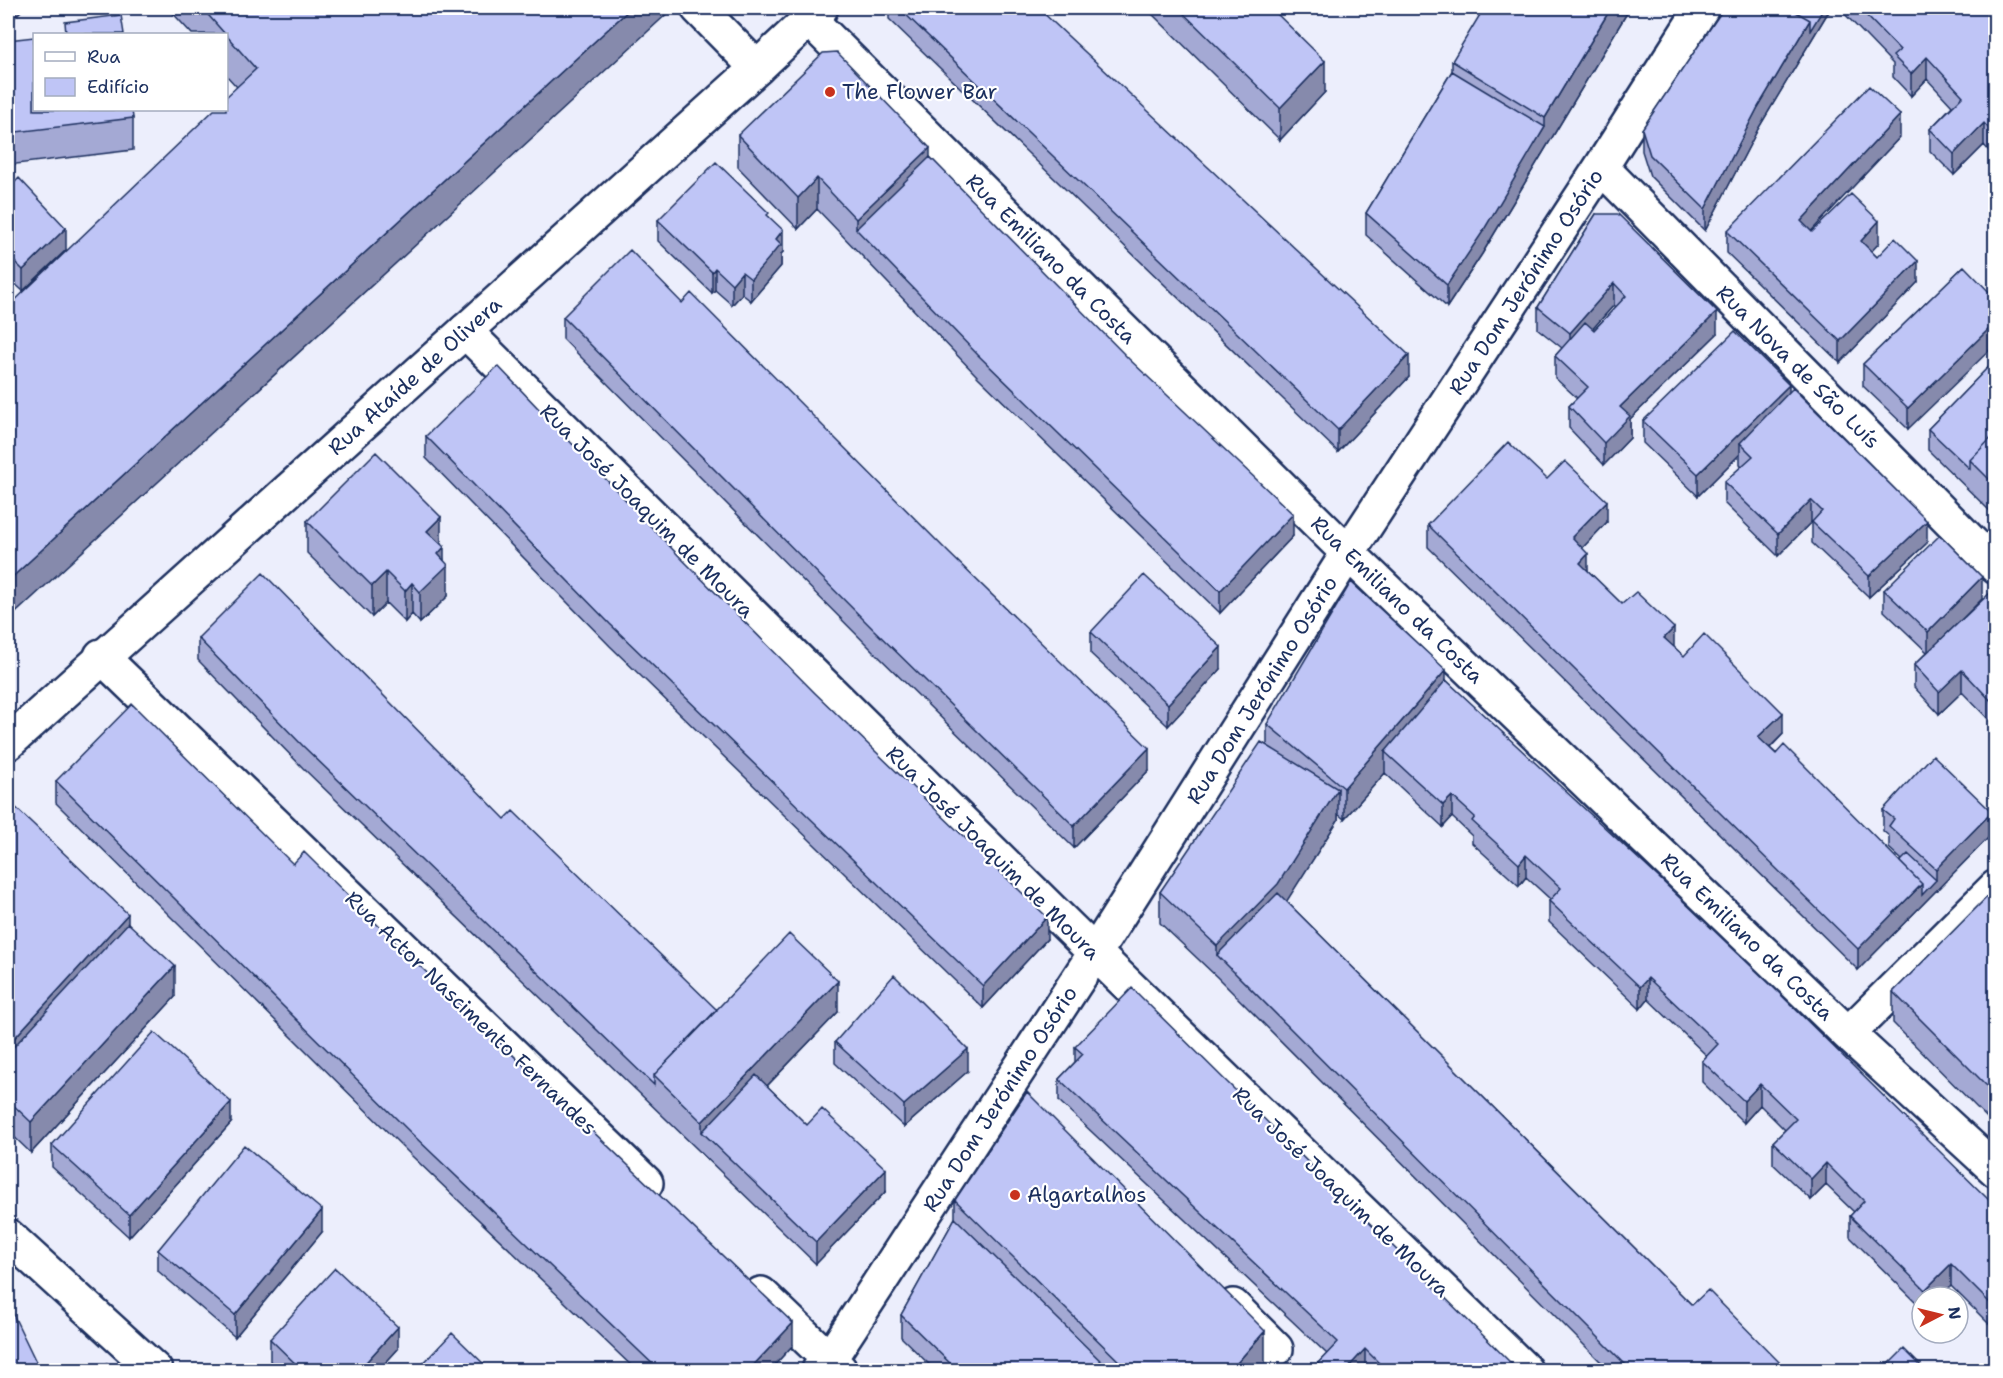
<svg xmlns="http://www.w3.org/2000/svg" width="2003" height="1378" font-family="'Shantell Sans',sans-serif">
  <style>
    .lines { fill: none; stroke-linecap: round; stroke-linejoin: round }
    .pedestrian-casing { stroke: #1b2f5e; stroke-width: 38 }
    .minor-casing { stroke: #1b2f5e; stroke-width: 38 }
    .tertiary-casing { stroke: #1b2f5e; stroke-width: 38 }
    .pedestrian { stroke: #fff; stroke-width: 33 }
    .minor { stroke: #fff; stroke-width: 33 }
    .tertiary { stroke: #fff; stroke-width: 33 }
    .wall { fill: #a4a9d4; stroke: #1b2f5e; stroke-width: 1.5; fill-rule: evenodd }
    .shaded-wall { fill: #868aac; stroke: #1b2f5e; stroke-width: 1.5 }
    .building { fill: #bfc5f6; stroke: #1b2f5e; stroke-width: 1.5 }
    .poi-dot { fill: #c8321e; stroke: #fff; stroke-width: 2 }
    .labels { text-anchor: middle; stroke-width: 4.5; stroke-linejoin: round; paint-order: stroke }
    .poi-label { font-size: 21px; fill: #1b2f5e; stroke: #fff; text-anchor: start }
    .street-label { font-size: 21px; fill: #1b2f5e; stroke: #fff }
  </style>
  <rect width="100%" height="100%" fill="#eceefc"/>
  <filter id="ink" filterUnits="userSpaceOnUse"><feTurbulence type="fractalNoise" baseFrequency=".0167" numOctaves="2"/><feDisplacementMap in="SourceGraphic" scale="12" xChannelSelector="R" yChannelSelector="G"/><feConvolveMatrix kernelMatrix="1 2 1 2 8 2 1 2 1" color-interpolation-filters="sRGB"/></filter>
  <g filter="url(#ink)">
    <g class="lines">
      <defs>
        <path id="pedestrian" d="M698 8 757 68"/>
        <path id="minor" d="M809 19 1348 553 1848 1034 1996 1170
          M1601 167 1996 567
          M465 331 1095 953 1525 1370
          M101 656 646 1183
          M1848 1034 1996 887
          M761 1294 840 1370
          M1233 1306 1276 1349
          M819 1370 829 1360 1095 953 1348 553 1601 167 1702 8"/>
        <path id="tertiary" d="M8 743 757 68 821 8
          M8 1236 155 1370"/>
      </defs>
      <use href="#pedestrian" class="pedestrian-casing"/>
      <use href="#minor" class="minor-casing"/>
      <use href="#tertiary" class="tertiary-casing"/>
      <use href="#pedestrian" class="pedestrian"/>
      <use href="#minor" class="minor"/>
      <use href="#tertiary" class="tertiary"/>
    </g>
    <path class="wall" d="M168 8H670V11L237 87 226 75V34H192Z
      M889 8H1038L1409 377 1338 452 889 19Z
      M1146 8H1271L1325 92 1280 140Z
      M1630 8 1482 254 1447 307 1366 235V213L1452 71V61Z
      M1724 8H1834L1827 14 1758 129 1705 231 1650 176 1642 151V129Z
      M1839 8H1995V158L1984 145 1954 175 1930 151V129L1952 106 1927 79 1911 96 1893 77V64Z
      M8 40 133 118V150L8 165Z
      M738 135 930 157 1293 536 1220 613 978 377 817 209 798 229 738 167Z
      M1900 137 1811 231 1879 243 1871 251 1877 257 1918 282 1840 363 1727 253V231Z
      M8 186 66 250 23 291 13 282Z
      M1596 214 1717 334 1630 419V438L1604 465 1569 428V406L1577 398 1555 378V356L1562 348 1538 329V307ZM1614 305 1616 307 1594 330 1592 329Z
      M769 217 783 252 781 254V266L751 301 742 294 732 305 715 290 712 293 658 241V220Z
      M1964 266 1908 429 1863 386V364Z
      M682 303 1149 770 1074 848 874 652 563 339V317Z
      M1995 360V516L1928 450V429Z
      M1789 392 1927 543 1869 597 1812 543V524L1811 522 1778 556 1724 503V482L1742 466 1740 464V454L1698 496 1643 443V421Z
      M426 436 1047 939 983 1008 610 646 426 458Z
      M1547 479 1607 522 1582 548 1588 571 1622 604 1684 656 1783 734 1770 748 1900 862 1902 860 1889 848V836L1883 831V810L1992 834 1858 970 1428 547V525Z
      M307 521 441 545 444 561 448 596 420 623 412 614 405 622 386 603 372 617 307 553Z
      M1884 590 1982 599 1955 626 1995 590V726L1962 692 1939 714 1914 687V665L1927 652 1884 611Z
      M1091 632 1221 669 1168 726 1091 654Z
      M198 638 717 1010 838 1012 767 1086 807 1125 886 1191 816 1264 303 768 198 660Z
      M1446 680 1995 1206V1330L1951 1286 1939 1297H1922V1308L1850 1237V1216L1854 1212 1826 1185 1811 1200 1773 1164V1142L1785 1130 1760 1105 1744 1123 1702 1082V1061L1707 1056 1648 999 1640 1009 1549 922V901L1550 899 1526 877 1519 886 1472 843V836L1452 817 1443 827 1385 773 1344 819 1338 814V820L1286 901 1692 1305 1788 1371H1610L1217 977 1160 923V892L1267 745V724Z
      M1995 731V755L1994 754V732Z
      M56 781 293 864 793 1345 769 1371H637L413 1157 56 803Z
      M8 809 128 923 175 997 31 1153 8 1131Z
      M1995 889V1126L1893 1023V992Z
      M835 1042 968 1071 904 1127 835 1063Z
      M1075 1047 1519 1371H1318V1363L1327 1354 1059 1101V1079L1075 1062Z
      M231 1123 129 1237 52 1167V1145Z
      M955 1200 1265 1370 936 1371 901 1337V1315L955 1218Z
      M322 1232 235 1337 158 1271V1250Z
      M270 1339 398 1349 378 1371H280L270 1361Z"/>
    <path class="shaded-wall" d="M8 8H21V11L8 24Z
      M631 8H670V11L8 620V581Z
      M1611 8H1630L1482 254 1447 307V285L1545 127V118Z
      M1824 8H1834L1827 14 1758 129 1705 231V209L1758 107 1810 20Z
      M1927 57V79L1911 96V74Z
      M1325 61V92L1280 140V108Z
      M1900 115V137L1801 242V221Z
      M1984 123V145L1954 175V154Z
      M930 148V179L856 229V219Z
      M817 178V209L798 229V198Z
      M1879 221V243L1861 263V241Z
      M66 228V250L23 291V270Z
      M783 230V252L781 254V266L751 301V279L776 239Z
      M13 260V282L8 288V266Z
      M1918 261V282L1840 363V341Z
      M715 268V290L712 293V272Z
      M742 272V294L732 305V284Z
      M1614 283V305L1570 354V333Z
      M1717 312V334L1630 419V438L1604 465V443L1620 407Z
      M1995 323V345L1908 429V408Z
      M1409 355V377L1338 452V430Z
      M1789 385V406L1740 443V454L1698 496V474Z
      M1811 500V522L1778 556V534Z
      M1607 501V522L1572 559V537Z
      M1293 514V536L1220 613V591Z
      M441 517V548L427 531Z
      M1927 521V543L1869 597V576Z
      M444 547V568L448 565V596L420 623V592L438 554Z
      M1588 554V575L1580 563Z
      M386 572V603L372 617V586Z
      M1982 577V599L1928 653V632Z
      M412 583V614L405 622V591Z
      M1674 628V649L1664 638Z
      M1221 647V669L1168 726V704Z
      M1446 670V701L1385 752V773L1344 819V788Z
      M1962 670V692L1939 714V692Z
      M1783 713V734L1758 759V737Z
      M1149 748V770L1074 848V826Z
      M1338 789V820L1278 915 1217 955V946Z
      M1452 796V817L1443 827V805Z
      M1992 812V834L1858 970V949L1922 884 1936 880V869Z
      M1526 855V877L1519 886V864Z
      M128 914V954L8 1084V1045Z
      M1047 917V939L983 1008V986Z
      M175 966V997L31 1153V1122Z
      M1648 978V999L1640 1009V987Z
      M838 981V1012L713 1142 702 1132V1122Z
      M968 1049V1071L904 1127V1105Z
      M1760 1084V1105L1744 1123V1101Z
      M1995 1090V1104L1993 1102V1092Z
      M231 1102V1123L129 1237V1215Z
      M1826 1163V1185L1811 1200V1179Z
      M886 1169V1191L816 1264V1242Z
      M322 1210V1232L235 1337V1315Z
      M1951 1264V1286L1939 1297H1925V1290Z
      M793 1323V1345L769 1371H748Z
      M398 1327V1349L378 1371H358Z
      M1265 1331V1371H1230Z
      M1365 1349V1371H1345Z"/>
    <path class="building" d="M202 8H631L8 581V307L214 110H226V97L256 69Z
      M899 8H1038L1409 355 1338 430Z
      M1178 8H1271L1325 61 1280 108Z
      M1484 8H1611L1545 118 1452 61Z
      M1724 8H1789L1810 20 1758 107 1705 209 1650 155 1642 129Z
      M1789 8H1824L1810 31V20Z
      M1859 8H1995V136L1984 123 1954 154 1930 129 1963 96 1927 57 1911 74 1893 56 1900 50Z
      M121 15 124 34H59H66L65 22Z
      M34 37V110H132L133 118 8 133V40Z
      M837 52 930 148 856 219 817 178 798 198 738 135 823 53Z
      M1452 71 1545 127 1482 233 1447 285 1366 213Z
      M1869 86 1900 115 1801 221 1812 232 1851 194 1879 221 1861 241 1877 257 1895 238 1918 261 1840 341 1727 231Z
      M930 157 1129 359 1293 514 1220 591 978 355 856 229Z
      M716 162 769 213 767 215 783 230 776 239 781 244 751 279 742 272 732 284 715 268 712 272 658 220Z
      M19 178 66 228 23 270 13 260 8 266V186L9 188Z
      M1596 214H1618L1717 312 1620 407 1630 416 1604 443 1569 406 1588 387 1555 356 1585 322 1594 330 1626 296 1614 283 1570 333 1538 307Z
      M630 250 682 303 691 293 949 553 1149 748 1074 826 874 630 563 317Z
      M1964 266 1995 298V323L1908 408 1863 364Z
      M1735 331 1789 385 1698 474 1643 421Z
      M1995 360V434L1970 460V469L1928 429Z
      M498 366 679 556 815 693 1047 917 983 986 610 624 426 436Z
      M1793 388 1927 521 1869 576 1812 522 1822 511 1811 500 1778 534 1724 482 1753 456 1740 443Z
      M1995 434V485L1970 460Z
      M1508 442 1547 479 1565 461 1607 501 1572 537 1588 554 1580 563 1622 604 1636 592 1674 628 1664 638 1684 656 1704 634 1783 713 1758 737 1776 754 1784 745 1922 884 1858 949 1428 525Z
      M376 452 441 517 427 531 444 547 438 554 448 565 420 592 412 583 405 591 386 572 372 586 307 521Z
      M1940 535 1982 577 1928 632 1884 590Z
      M263 573 505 819 513 811 717 1010 654 1075V1085L303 746 198 638Z
      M1144 575 1221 647 1168 704 1091 632Z
      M1351 582 1446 670 1344 788 1267 724Z
      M1994 589 1995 590V705L1962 670 1939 692 1914 665Z
      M1446 680 1658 877 1773 987 1995 1206V1308L1951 1264 1925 1290 1850 1216 1864 1201 1826 1163 1811 1179 1773 1142 1796 1119 1760 1084 1744 1101 1702 1061 1718 1044 1648 978 1640 987 1549 901 1561 888 1526 855 1519 864 1472 821 1475 817 1452 796 1443 805 1385 752Z
      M132 704 293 864 304 852 399 946 793 1323 748 1371H660L413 1135 56 781Z
      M1261 742 1338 789 1278 884 1217 946 1160 892Z
      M1933 755 1992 812 1936 869 1889 826 1894 819 1883 810Z
      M12 804 128 914 8 1045V809Z
      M1908 854 1936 880 1922 895V884L1900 862Z
      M1995 889V1090L1993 1092 1893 992Z
      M1278 893 1692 1305 1708 1290 1788 1371H1632L1217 955Z
      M128 923 175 966 31 1122 8 1100V1053Z
      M789 934 838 981 702 1122 654 1075Z
      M894 975 968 1049 904 1105 835 1042Z
      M1132 988 1519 1371H1387L1365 1349 1345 1371H1325L1318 1363 1338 1342 1059 1079 1083 1054 1075 1047Z
      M154 1032 231 1102 129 1215 52 1145Z
      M756 1075 807 1125 822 1109 886 1169 816 1242 702 1132Z
      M1027 1092 1265 1331 1230 1371H1129L955 1200Z
      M244 1145 322 1210 235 1315 158 1250Z
      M955 1218 1111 1371H958L901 1315Z
      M335 1268 398 1327 358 1371H303L270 1339Z
      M12 1312 39 1368 35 1371H8V1314Z
      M452 1333 491 1371H416Z
      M1904 1349 1926 1371H1882Z
      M107 1363 115 1371H101Z"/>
  </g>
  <g class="poi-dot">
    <circle cx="830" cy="92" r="6"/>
    <circle cx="1015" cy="1195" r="6"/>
  </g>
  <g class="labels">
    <g class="poi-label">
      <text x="842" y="99">The Flower Bar</text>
      <text x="1027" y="1202">Algartalhos</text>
    </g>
    <g class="street-label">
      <text transform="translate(1051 259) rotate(45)" y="7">Rua Emiliano da Costa</text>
      <text transform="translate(1526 282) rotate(-57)" y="7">Rua Dom Jerónimo Osório</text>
      <text transform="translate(1798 367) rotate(45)" y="7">Rua Nova de São Luís</text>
      <text transform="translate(415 376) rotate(-42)" y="7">Rua Ataíde de Olivera</text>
      <text transform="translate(647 511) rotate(45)" y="7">Rua José Joaquim de Moura</text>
      <text transform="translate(1397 600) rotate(44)" y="7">Rua Emiliano da Costa</text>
      <text transform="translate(1262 690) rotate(-58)" y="7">Rua Dom Jerónimo Osório</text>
      <text transform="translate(993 853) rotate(45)" y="7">Rua José Joaquim de Moura</text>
      <text transform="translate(1747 937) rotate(44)" y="7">Rua Emiliano da Costa</text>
      <text transform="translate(471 1013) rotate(44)" y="7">Rua Actor Nascimento Fernandes</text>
      <text transform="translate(1000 1099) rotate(-57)" y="7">Rua Dom Jerónimo Osório</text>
      <text transform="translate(1341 1192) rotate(44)" y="7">Rua José Joaquim de Moura</text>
    </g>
  </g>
  <rect width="2003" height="1378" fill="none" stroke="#fff" stroke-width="30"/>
  <rect x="15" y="15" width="1973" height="1348" fill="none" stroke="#1b2f5e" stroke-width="2" filter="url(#ink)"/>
  <rect x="33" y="33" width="195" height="78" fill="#ffffff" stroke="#a4acbf" stroke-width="1.5"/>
  <rect x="45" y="52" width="30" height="9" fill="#ffffff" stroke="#a4acbf" stroke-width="1.5"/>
  <text x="87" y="63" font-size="18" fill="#1b2f5e">Rua</text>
  <rect x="45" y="78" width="30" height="18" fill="#bfc5f6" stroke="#a4acbf" stroke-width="1.5"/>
  <text x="87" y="93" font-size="18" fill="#1b2f5e">Edifício</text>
  <g transform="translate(1940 1315) rotate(83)"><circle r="28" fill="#ffffff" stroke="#a4acbf" stroke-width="1.5"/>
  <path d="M0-4.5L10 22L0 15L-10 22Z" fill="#c8321e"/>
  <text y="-9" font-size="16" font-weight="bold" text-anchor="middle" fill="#1b2f5e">N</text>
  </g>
</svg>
